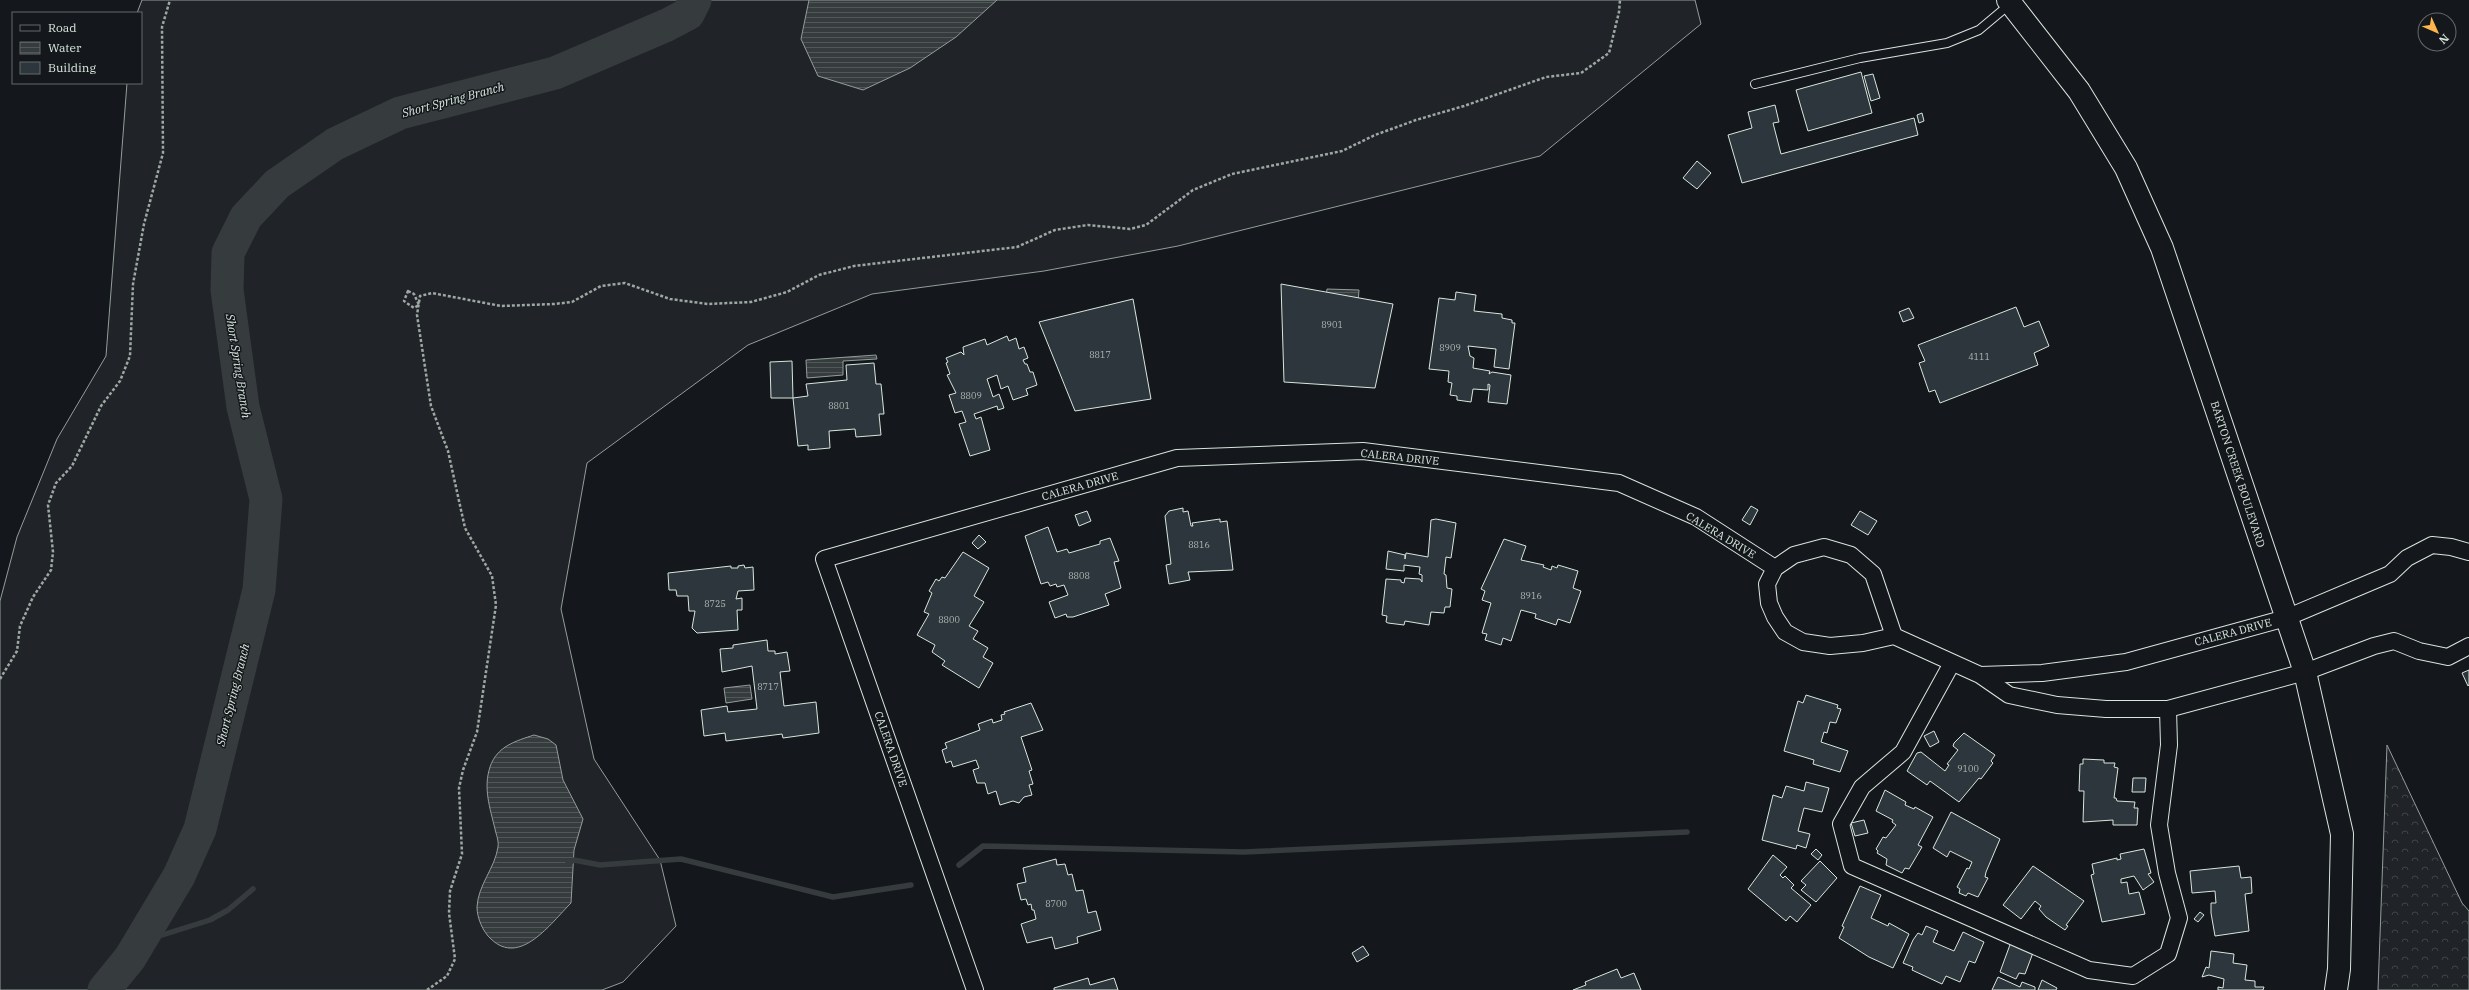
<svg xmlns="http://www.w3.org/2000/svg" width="2469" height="990" font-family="'IBM Plex Serif',serif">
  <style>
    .grass { fill: #202428; stroke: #939e99 }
    .forest { fill: url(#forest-crowns); stroke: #939e99 }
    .water { fill: url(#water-rules); stroke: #939e99 }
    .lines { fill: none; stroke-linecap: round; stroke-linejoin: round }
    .stream { stroke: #363b3e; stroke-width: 5.5 }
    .river { stroke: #363b3e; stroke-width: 33 }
    .building { fill: #2c363c; stroke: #d8e6dc }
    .lane-casing { stroke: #d8e6dc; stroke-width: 10 }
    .street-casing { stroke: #d8e6dc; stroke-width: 18 }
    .secondary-casing { stroke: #d8e6dc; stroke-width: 24 }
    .path { stroke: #9da8a2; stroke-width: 2.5; stroke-dasharray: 3 2; stroke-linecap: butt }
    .lane { stroke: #14181c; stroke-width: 8 }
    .street { stroke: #14181c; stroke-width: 16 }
    .secondary { stroke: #14181c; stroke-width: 22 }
    .labels { text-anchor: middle; stroke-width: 3; stroke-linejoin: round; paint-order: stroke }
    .number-label { font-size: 9px; fill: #adbab4 }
    .street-label { font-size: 11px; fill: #d8e6dc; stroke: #14181c }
    .water-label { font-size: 12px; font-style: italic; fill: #d8e6dc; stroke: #14181c }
  </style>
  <defs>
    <pattern id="forest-crowns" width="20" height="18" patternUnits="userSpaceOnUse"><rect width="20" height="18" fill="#202428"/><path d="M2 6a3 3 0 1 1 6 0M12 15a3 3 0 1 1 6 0" fill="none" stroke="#404447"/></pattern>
    <pattern id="water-rules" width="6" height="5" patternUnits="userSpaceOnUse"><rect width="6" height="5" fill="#363b3e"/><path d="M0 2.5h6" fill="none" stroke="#525759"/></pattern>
  </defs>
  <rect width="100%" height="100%" fill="#14181c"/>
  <path class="grass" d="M142 0H1695L1701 24 1540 156 1178 246 1044 271 872 294 748 345 587 463 561 609 594 759 660 860 676 926 623 982 602 990H0V601L17 537 57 439 106 356 127 83H141V13H137Z"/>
  <path class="forest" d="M2387 745 2462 903 2469 911V990H2378Z"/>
  <path class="water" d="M809 0H997L956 37 910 68 863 90 818 76 801 39Z
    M1327 289 1359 290 1358 303 1326 297Z
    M876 355 877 359 843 361V375L807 378 806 360Z
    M750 685 752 699 726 703 724 688Z
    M534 735 548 739 556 745 563 780 583 819 574 850 571 903C551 923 520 967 491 939 483 932 477 918 477 907 478 885 495 868 498 847 499 841 496 834 495 829 490 808 483 788 490 767 497 746 516 741 534 735Z"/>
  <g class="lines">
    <path class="stream" d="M568 863 574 860 600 865 681 859 833 897 911 885
      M959 865 983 846 1244 852 1687 832
      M140 942 210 920 228 910 253 889"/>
    <path class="river" d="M104 990 130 958 179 876 200 829 259 590 266 499 243 407 227 290 228 253 246 217 277 184 335 144 400 113 555 73 667 25 688 14 695 0"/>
  </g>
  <path class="building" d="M1861 72 1872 113 1808 131 1796 90Z
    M1873 74 1880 98 1871 101 1864 76Z
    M1775 105 1779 122 1773 123 1781 154 1914 118 1918 135 1742 183 1728 135 1752 128 1748 112Z
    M1922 113 1924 121 1919 123 1917 115Z
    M1697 161 1711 173 1697 189 1683 178Z
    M1281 284 1393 304 1375 388 1284 382Z
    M1456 292 1476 295 1474 311 1502 314V318L1512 320V323H1515L1509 369 1494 367 1496 349 1468 346 1470 356 1474 358 1473 368 1490 371 1489 374 1492 372 1511 375 1507 404 1488 402 1490 385 1488 384V390L1473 389 1471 402 1457 400V396L1450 395 1452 383 1448 382 1449 371 1429 369 1439 298 1455 300Z
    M1133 299 1151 399 1075 411 1039 322Z
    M2016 307 2024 327 2039 321 2049 346 2034 353 2038 365 1940 403 1935 390 1929 392 1919 363 1925 361 1918 345Z
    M1909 308 1914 318 1903 322 1899 312Z
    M1007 336 1009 341 1016 338 1019 349 1024 347 1028 358 1023 360 1025 364H1027L1030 372H1033L1037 385 1026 389 1028 395 1013 400 1008 386 1001 389 997 375 987 379 993 397 999 394 1004 408 998 410 997 406 974 414 976 419 981 417 990 450 970 456 959 424 966 422 962 411 955 413 949 395 956 393 947 375 950 374 946 363 948 362 946 358 961 352 964 355 963 347 985 339 987 345Z
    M792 361 793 398H771L770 362Z
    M874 363 876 384H881L884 414H879L881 435 856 437 855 429 829 431 830 448 808 450V445L798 446 793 398 808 396 806 384 847 380 846 365Z
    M1751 506 1758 510 1750 525 1742 520Z
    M1183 508V512L1188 511 1191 526H1193L1192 523 1220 519V522L1227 521 1233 570 1188 572 1190 580 1169 584 1166 565 1171 564 1165 516 1169 511Z
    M1087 511 1091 521 1079 526 1075 515Z
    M1860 511 1877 521 1868 535 1851 525Z
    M1436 519 1456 523 1451 558 1446 557 1444 574 1446 575 1447 588 1452 589 1450 607H1445L1444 613 1431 612 1429 625 1405 621 1404 625 1388 623 1386 622 1387 616 1382 615 1386 579 1401 580V582L1404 583 1405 578 1420 579 1422 582V575L1419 574 1420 567 1404 565V571L1386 569 1388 551 1405 555V559L1406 553 1428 557 1431 520Z
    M1048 527 1057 552 1067 549 1069 553 1100 544V541L1110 538 1119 561 1114 562 1121 588 1105 594 1109 605 1073 617H1067L1066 614 1055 618 1049 602 1068 595 1064 585 1057 587 1056 584 1050 586 1048 582 1041 584 1025 536Z
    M979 535 986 542 978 549 972 543Z
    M1504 539 1526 546 1521 560 1544 565 1543 567 1551 570 1552 566 1557 568 1558 565 1578 571 1573 588 1581 591 1570 623 1558 619 1556 625 1535 618 1536 614 1521 610 1511 641 1503 638 1501 645 1485 640 1487 634 1482 633 1491 603 1482 600 1485 591 1481 589Z
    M963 552 989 568 974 596 984 602 969 626 978 631 973 639 988 648 983 657 993 663 979 688 942 665 945 661 932 652 935 645 917 635 929 614 924 612 932 593 929 591 936 579 939 581 942 577 945 578Z
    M744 565 745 568 753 567 754 590 738 591 736 599 742 598V610H737L738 630 697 633 692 628 695 611H689L688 596H677L676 590H669L668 573 731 566V568H738V566Z
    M767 640 768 651H775V654L787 652 790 671 780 672 784 706 816 702 819 733 783 738 782 734 726 741 725 733 704 736 701 710 727 706 728 712 757 709 752 666 722 672 720 649 733 648V645Z
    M2469 670V685L2468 686 2462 673Z
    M1806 695 1838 705 1837 708 1841 709 1836 723 1830 722 1827 733 1824 732 1821 742 1848 751 1840 772 1813 764 1814 760 1784 751 1798 701 1803 703Z
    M1031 703 1043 730 1021 737 1032 770 1029 771 1033 784 1029 785 1032 795 1024 797 1019 803 1013 801 1000 805 996 791 988 794 985 783H977L973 770 979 768 976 760 953 767 951 761 946 763 942 750 947 748 945 743 980 730 978 724 992 719 993 723 1002 720 1001 715 1005 714 1004 712Z
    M1934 731 1939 742 1930 747 1924 736Z
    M1964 733 1995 755 1991 761 1993 763 1981 779 1979 778 1959 802 1930 781 1927 785 1907 771 1917 753 1921 752 1945 771 1949 765 1947 764 1958 750 1953 746 1954 743Z
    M2083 759 2104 760V763H2115L2114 767 2118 768 2114 798H2116L2117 801 2135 802 2134 808H2138L2137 825H2113V820L2083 822 2084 791H2079L2080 764H2083Z
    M2133 778H2146L2145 792H2132Z
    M1806 782 1829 788 1822 812 1804 808 1798 831 1810 834 1806 848 1797 845 1796 849 1762 840 1773 795 1782 798 1786 786 1804 791Z
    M1885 790 1906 802 1905 805 1914 809 1915 807 1933 817 1918 845 1922 847 1909 869 1905 868 1902 873 1886 865 1887 859 1877 853 1878 851 1876 849 1883 837 1886 838 1896 825 1892 822 1893 820 1876 811Z
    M1951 812 2000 839 1986 872 1985 877 1988 878 1978 897 1968 893 1966 896 1959 893 1960 889 1957 887 1967 868 1969 869 1972 862 1950 851 1947 857 1933 848Z
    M1864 820 1868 833 1855 836 1851 823Z
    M1816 849 1822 855 1818 860 1811 854Z
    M2144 849 2151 873 2148 874 2154 882 2143 890 2134 876 2121 879V883L2127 882 2129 894 2139 892 2145 914 2102 922 2091 875 2094 874 2092 864 2117 858V860L2121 859 2120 854Z
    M1773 855 1787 867 1780 875 1783 878 1785 876 1794 885 1791 888 1811 905 1797 922 1790 916 1786 921 1748 889Z
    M1056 859 1057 865 1065 864 1068 875 1072 874 1076 891 1083 890 1088 913 1096 911 1101 930 1077 937 1078 943 1055 949 1052 937 1027 943 1021 924 1036 919 1034 910H1032L1031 904 1028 905 1026 899 1021 900 1017 884 1026 882 1023 868Z
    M1820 861 1837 878 1816 902 1801 890 1806 885 1801 881Z
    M2033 866 2084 901 2066 925 2068 926 2065 930 2046 917 2039 909 2041 906 2035 901 2021 919 2003 905Z
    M2239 866 2241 878 2251 877 2252 893 2245 894 2249 931 2215 936 2211 913V903H2216L2215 891 2192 893 2190 871Z
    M1860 886 1881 895 1871 918 1888 926 1889 923 1909 934 1893 968 1869 957 1839 938 1844 927 1842 926Z
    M2200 912 2204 915 2198 922 2194 919Z
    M1926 926 1938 931 1933 942 1954 951 1963 932 1984 942 1975 963 1969 961 1960 982 1946 976 1942 984 1912 970 1913 967 1903 963 1913 940 1918 933 1922 935Z
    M2011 942 2034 950 2025 974 2019 973 2016 979 2000 972Z
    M1363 946 1369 955 1357 962 1352 953Z
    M2211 951 2234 954 2233 963 2247 965 2245 980 2255 981V987H2264L2263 990H2218V987L2223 988 2224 979 2209 975 2202 977 2206 967 2209 968Z
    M1617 969 1621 978 1634 973 1641 990H1573L1586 985 1585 982Z
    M1998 977 2020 987 2022 982 2035 987V990H1992Z
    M1088 978 1090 985 1114 978 1118 990H1054V988Z
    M2042 980 2057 988 2056 990H2038Z"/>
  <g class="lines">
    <defs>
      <path id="lane" d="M1755 84 1860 58 1947 43 1979 30 2010 4"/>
      <path id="street" d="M1894 636 1873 574 1851 555 1824 547 1794 555 1775 568 1767 584 1769 603 1775 617 1785 632 1803 642 1830 646 1863 643 1894 636 1980 675 2009 695 2057 705 2106 709H2168L2305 672 2374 646 2394 641 2419 651 2448 657 2469 646
        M1952 663 1903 752 1862 787 1841 824 1852 866 2089 970 2133 976 2168 954 2179 918 2167 873 2159 825 2169 745 2168 709
        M1980 675 2042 673 2126 662 2286 618 2390 574 2407 558 2432 545 2451 547 2469 552
        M975 990 824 559 1177 458 1363 451 1619 483 1696 517 1775 568"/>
      <path id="secondary" d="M2008 0 2079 91 2126 168 2162 248 2305 672 2342 834 2339 969 2336 990"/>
    </defs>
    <use href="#lane" class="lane-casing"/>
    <use href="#street" class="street-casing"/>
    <use href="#secondary" class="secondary-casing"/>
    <path class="path" d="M408 291 414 294 419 305 414 308 404 301Z
      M0 679 17 651 20 626 33 597 51 570 53 552 48 505 56 483 72 466 101 406 120 381 130 356 133 284 144 224 163 153 162 27 170 0
      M427 990 447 976 455 959 449 913 450 891 462 854 459 788 463 770 477 732 496 605 492 576 465 528 448 451 431 406 417 315 420 296 432 293 501 306 554 304 572 302 601 286 625 283 670 299 708 304 751 302 787 292 819 275 854 266 1017 247 1055 230 1088 225 1130 229 1146 225 1193 190 1232 174 1342 151 1375 135 1416 120 1464 106 1546 77 1581 73 1609 53 1619 12 1620 0"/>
    <use href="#lane" class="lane"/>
    <use href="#street" class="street"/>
    <use href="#secondary" class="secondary"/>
  </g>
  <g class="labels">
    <g class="number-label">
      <text x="1332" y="328">8901</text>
      <text x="1450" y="351">8909</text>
      <text x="1100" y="358">8817</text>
      <text x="1979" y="360">4111</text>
      <text x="971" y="399">8809</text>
      <text x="839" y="409">8801</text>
      <text x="1199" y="548">8816</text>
      <text x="1079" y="579">8808</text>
      <text x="1531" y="599">8916</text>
      <text x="715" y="607">8725</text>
      <text x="949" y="623">8800</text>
      <text x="768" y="690">8717</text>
      <text x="1968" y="772">9100</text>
      <text x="1056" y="907">8700</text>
    </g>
    <g class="street-label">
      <text transform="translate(1400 457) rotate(6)" y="4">CALERA DRIVE</text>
      <text transform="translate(2238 474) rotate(72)" y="4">BARTON CREEK BOULEVARD</text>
      <text transform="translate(1080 486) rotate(-16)" y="4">CALERA DRIVE</text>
      <text transform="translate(1721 535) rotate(31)" y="4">CALERA DRIVE</text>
      <text transform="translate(2233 632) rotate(-15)" y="4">CALERA DRIVE</text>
      <text transform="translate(891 749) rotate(71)" y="4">CALERA DRIVE</text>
    </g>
    <g class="water-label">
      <text transform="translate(453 100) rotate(-15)" y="4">Short Spring Branch</text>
      <text transform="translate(238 366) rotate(81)" y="4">Short Spring Branch</text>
      <text transform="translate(233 695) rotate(-76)" y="4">Short Spring Branch</text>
    </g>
  </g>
  <rect x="12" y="12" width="130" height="72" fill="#14181c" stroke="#626a69"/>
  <rect x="20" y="25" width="20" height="6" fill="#14181c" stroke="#626a69"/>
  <text x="48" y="32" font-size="12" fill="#d8e6dc">Road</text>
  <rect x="20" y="42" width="20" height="12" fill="url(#water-rules)" stroke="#626a69"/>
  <text x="48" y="52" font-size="12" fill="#d8e6dc">Water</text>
  <rect x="20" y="62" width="20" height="12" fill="#2c363c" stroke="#626a69"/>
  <text x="48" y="72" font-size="12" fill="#d8e6dc">Building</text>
  <g transform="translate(2437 32) rotate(135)"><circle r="19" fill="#14181c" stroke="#626a69"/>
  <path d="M0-3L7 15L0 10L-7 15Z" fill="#ffb74d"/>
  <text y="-6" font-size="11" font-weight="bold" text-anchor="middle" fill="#d8e6dc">N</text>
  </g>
</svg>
